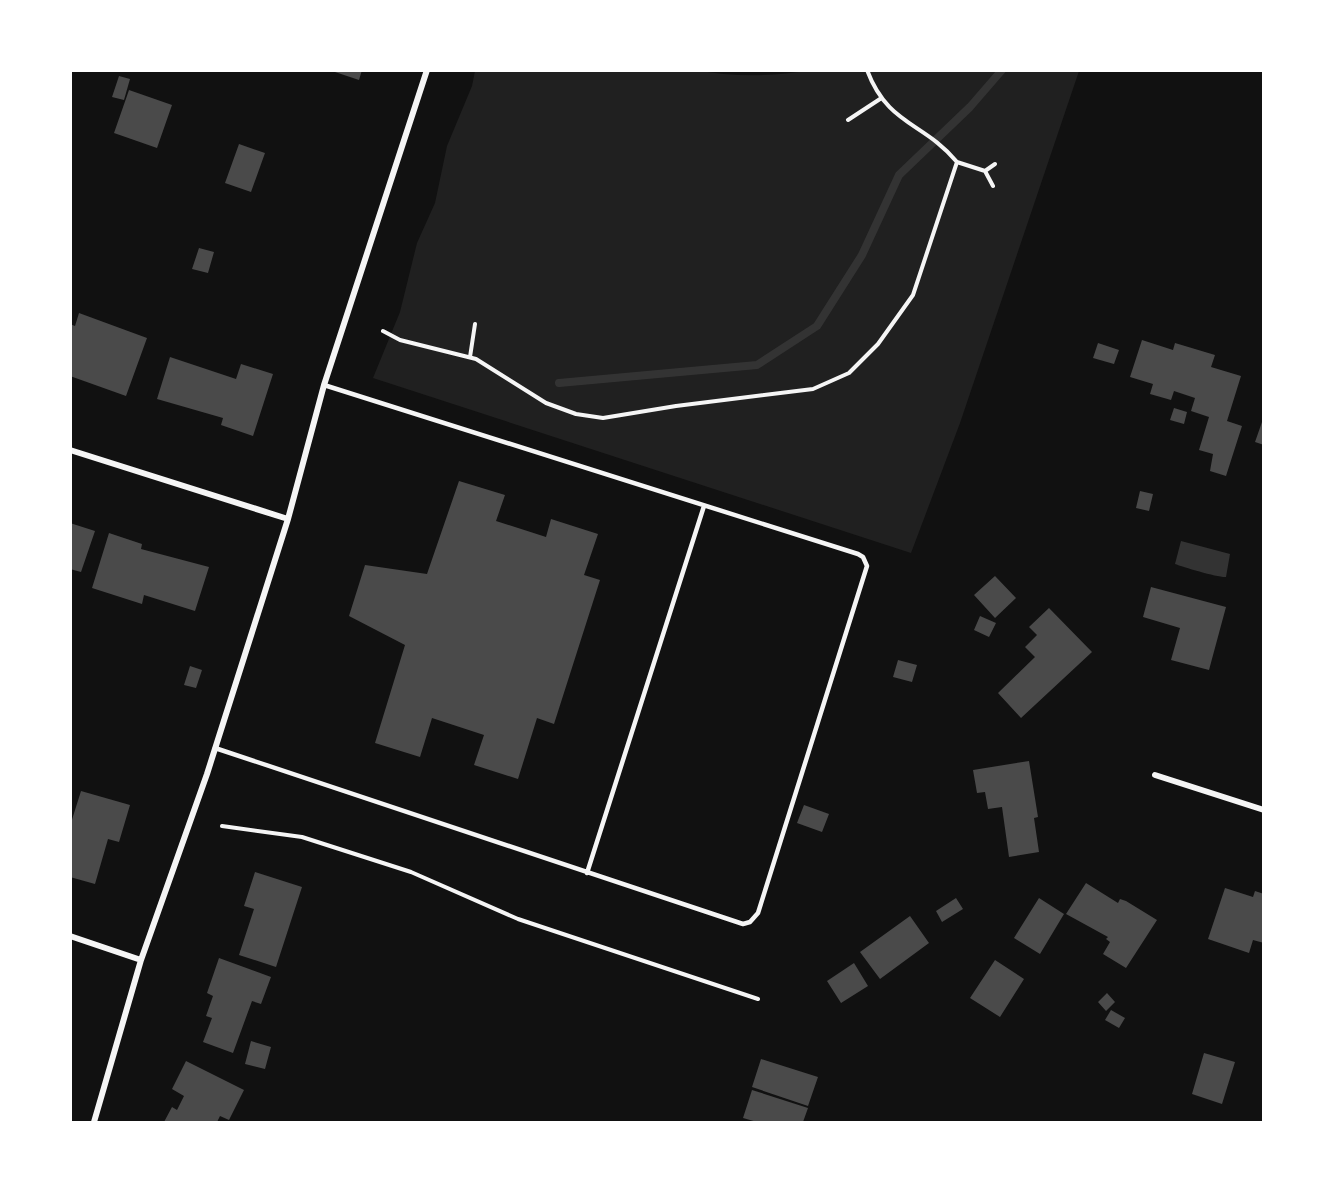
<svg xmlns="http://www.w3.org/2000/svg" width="1334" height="1193" font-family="'DejaVu Sans',sans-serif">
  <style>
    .green { fill: #202020 }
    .water { fill: #333 }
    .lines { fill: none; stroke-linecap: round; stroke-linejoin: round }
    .stream { stroke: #333; stroke-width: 8 }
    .building { fill: #4a4a4a }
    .path { stroke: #f5f5f5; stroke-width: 4 }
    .service { stroke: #f5f5f5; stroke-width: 4.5 }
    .minor { stroke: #f5f5f5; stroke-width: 6 }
  </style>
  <rect width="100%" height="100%" fill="#111"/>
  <path class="green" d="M695 70C732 77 774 77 810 70L1079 71 960 423 911 553 373 378 400 312 417 243 435 203 447 146 472 86 475 71Z"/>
  <path class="water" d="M1181 541 1230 554 1226 577C1219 578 1183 567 1175 564Z"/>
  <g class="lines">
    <path class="stream" d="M559 383 757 365 817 326 862 255 899 175 970 107 1002 70"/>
  </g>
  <path class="building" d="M329 70H362L359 80Z
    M119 76 130 79 124 100 112 97Z
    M129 90 172 105 157 148 114 133Z
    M239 144 265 153 251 192 225 183Z
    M199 248 214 252 208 273 192 269Z
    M79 313 147 338 126 396 70 376V324L75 326Z
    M1142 340 1173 350 1175 343 1215 355 1211 367 1241 376 1227 421 1242 426 1226 476 1210 471 1213 454 1199 450 1209 417 1191 411 1195 398 1174 391 1171 400 1150 394 1153 384 1130 377Z
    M1098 343 1119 350 1114 364 1093 358Z
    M170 357 236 379 241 364 273 374 253 436 221 425 223 418 157 399Z
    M1174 408 1187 412 1184 424 1170 420Z
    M1262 422 1264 423V445L1255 442Z
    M459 481 505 495 496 521 546 537 551 519 598 534 584 575 600 580 554 724 537 718 518 779 474 765 484 735 432 718 420 757 375 743 405 645 349 616 365 565 427 574Z
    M1140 491 1153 494 1149 511 1136 508Z
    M70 523 95 531 81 572 70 569Z
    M109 533 142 544 141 549 209 567 195 611 144 595 142 604 92 588Z
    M995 576 1016 598 995 618 974 595Z
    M1151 587 1226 607 1209 670 1171 660 1180 628 1143 617Z
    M1049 608 1092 652 1021 718 998 693 1035 657 1025 647 1037 635 1029 627Z
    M980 616 996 623 989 637 974 630Z
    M898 660 917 665 912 682 893 677Z
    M190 666 202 670 196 688 184 685Z
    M1029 761 1038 817 1034 818 1039 852 1009 857 1002 807 988 809 985 792 977 793 973 770Z
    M81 791 130 805 119 842 108 839 95 884 70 877V826Z
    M804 805 829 814 822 832 797 823Z
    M255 872 302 887 276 967 239 955 254 909 244 906Z
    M1086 883 1118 903 1120 899 1126 901 1157 920 1126 968 1103 954 1110 942 1106 939 1108 937 1066 914Z
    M1225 888 1253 897 1255 891 1264 894V943L1253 940 1249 953 1208 939Z
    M956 898 963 909 942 922 936 911Z
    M1039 898 1064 914 1040 954 1014 938Z
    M910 916 929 943 880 979 860 952Z
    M219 958 271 977 261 1004 252 1001 233 1053 203 1042 212 1018 206 1016 213 996 207 993Z
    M995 960 1024 979 1000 1017 970 998Z
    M854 963 868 986 841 1003 827 981Z
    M1107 993 1115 1002 1106 1011 1098 1002Z
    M1111 1010 1125 1018 1119 1028 1105 1020Z
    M251 1041 271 1047 265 1069 245 1064Z
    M1204 1053 1235 1062 1222 1104 1192 1094Z
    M761 1059 818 1077 808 1106 752 1087Z
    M186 1061 244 1090 229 1120 220 1116 217 1122H164L172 1107 177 1110 184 1096 172 1089Z
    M752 1090 808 1108 803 1122H757L743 1118Z"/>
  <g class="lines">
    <path class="path" d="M848 120 880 99
      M957 162 985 171 993 186
      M985 171 995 164
      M383 331 400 340 476 359 546 403 576 414 603 418 676 406 813 389 849 373 878 344 913 295 957 162C924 122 888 126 867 70
      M470 357 475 324
      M222 826 302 837 411 872 518 919 758 999"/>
    <path class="service" d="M215 748 743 924 750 922 758 913 867 566 863 557 858 554 324 385
      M587 873 704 506"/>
    <path class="minor" d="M70 450 288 519
      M1155 775 1264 810
      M70 936 141 960
      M94 1122 141 960 207 774 288 519 324 385 427 70"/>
  </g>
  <rect width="1334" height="1193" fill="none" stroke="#ffffff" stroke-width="144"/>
</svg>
